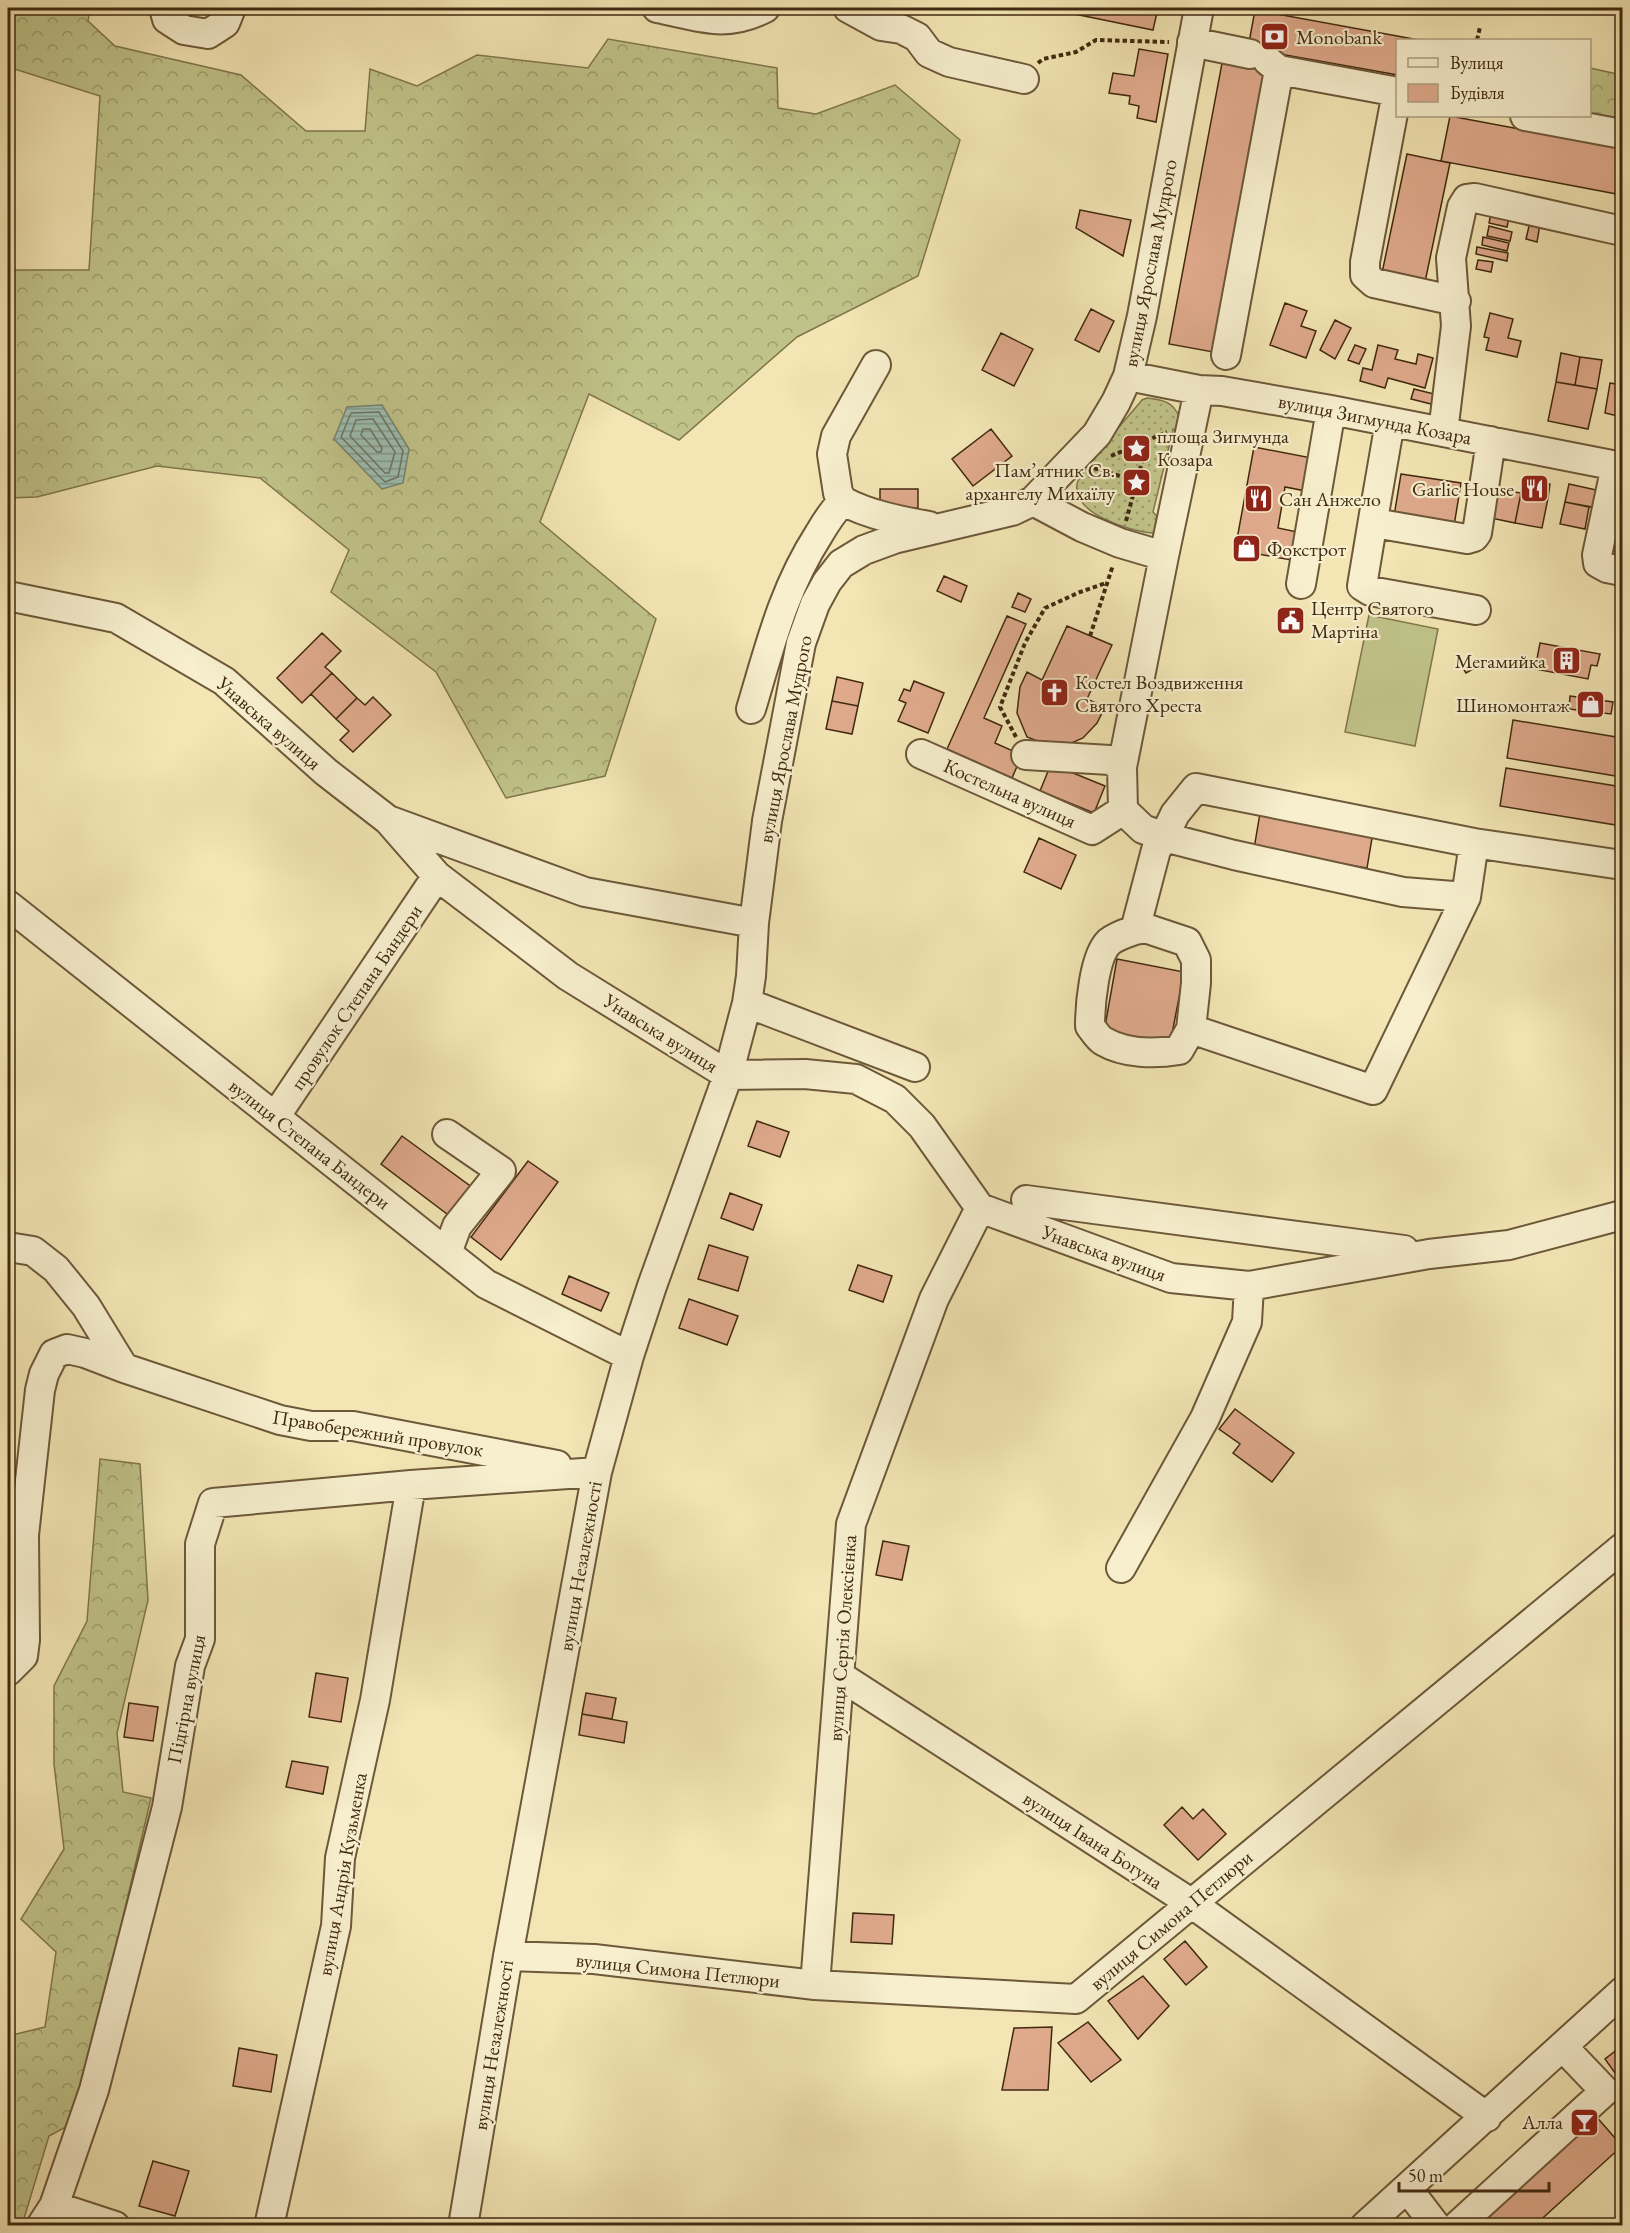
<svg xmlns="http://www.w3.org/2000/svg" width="1630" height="2233" font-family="'EB Garamond',serif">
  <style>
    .grass { fill: url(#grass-dots); stroke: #80764c; stroke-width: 1.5 }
    .forest { fill: url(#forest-crowns); stroke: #80764c; stroke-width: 1.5 }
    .garden { fill: #c0c389; stroke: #80764c; stroke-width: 1.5 }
    .water { fill: url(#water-rules); stroke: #778271; stroke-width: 1.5 }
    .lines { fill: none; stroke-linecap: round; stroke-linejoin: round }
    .shore { stroke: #6e7461; stroke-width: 1.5 }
    .building { fill: #dfaa8c; stroke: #402910; stroke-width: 1.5 }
    .minor-casing { stroke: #6d5839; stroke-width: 32 }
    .path { stroke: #402910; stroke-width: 4; stroke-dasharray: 4.5 3; stroke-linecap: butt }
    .minor { stroke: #f7efce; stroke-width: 28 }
    .labels { text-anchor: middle; stroke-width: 4.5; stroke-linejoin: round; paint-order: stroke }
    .poi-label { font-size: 20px; fill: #402910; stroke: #f7efce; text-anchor: start }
    .street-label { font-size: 20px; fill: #402910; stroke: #f7efce }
  </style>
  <defs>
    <pattern id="grass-dots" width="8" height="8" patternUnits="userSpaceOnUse" patternTransform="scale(1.5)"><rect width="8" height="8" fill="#c0c389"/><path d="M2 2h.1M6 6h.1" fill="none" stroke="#9d9e6f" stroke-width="1.8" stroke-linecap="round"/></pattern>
    <pattern id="forest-crowns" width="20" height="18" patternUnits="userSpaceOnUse" patternTransform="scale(1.5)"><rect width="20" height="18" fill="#c0c389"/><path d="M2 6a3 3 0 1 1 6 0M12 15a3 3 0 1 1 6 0" fill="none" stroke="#9d9e6f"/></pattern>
    <pattern id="water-rules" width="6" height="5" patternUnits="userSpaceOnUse" patternTransform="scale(1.5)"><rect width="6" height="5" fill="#9cbeb2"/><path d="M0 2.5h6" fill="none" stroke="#819a8f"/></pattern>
  </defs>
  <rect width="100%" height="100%" fill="#f3e6b4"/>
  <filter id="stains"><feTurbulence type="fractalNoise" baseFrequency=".00333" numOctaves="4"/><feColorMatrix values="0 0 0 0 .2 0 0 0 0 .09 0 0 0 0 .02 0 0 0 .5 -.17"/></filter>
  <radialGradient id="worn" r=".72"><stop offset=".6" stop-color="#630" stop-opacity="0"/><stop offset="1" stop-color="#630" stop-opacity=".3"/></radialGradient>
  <path class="grass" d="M1147 398C1170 400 1175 405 1184 426L1173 430 1153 512 1161 521 1158 529 1152 533C1130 531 1072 514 1077 484 1079 472 1131 413 1142 400Z"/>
  <path class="forest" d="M8 8H90L88 21 115 46 241 75 306 131H365L370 69 417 86 477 55 588 68 608 39 777 68 778 108 816 114 895 85 960 140 918 276 797 337 679 440 589 394 540 522 656 619 605 776 506 798 436 672 331 592 349 550 260 478 157 466 37 497 8 498V270H89L100 96 8 67Z
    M1590 68 1622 75V105L1619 121 1590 115Z
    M100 1459 140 1464 148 1600 117 1733 123 1792 151 1798 75 2122 49 2136 22 2225H8V2036L45 2027 56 1952 21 1919 64 1849 54 1764V1686L87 1621Z"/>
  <path class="garden" d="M1369 615 1438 629 1415 746 1345 732Z"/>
  <path class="water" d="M382 405 409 449 403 483 382 489 334 439 347 407Z"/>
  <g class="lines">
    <path class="shore" d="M379 412 403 451 398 477 385 482 341 437 351 413Z
      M373 419 395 452 389 473H385L350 436 356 420Z
      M363 429H370L382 448 381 452H377L361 435Z"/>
  </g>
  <path class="building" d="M185 8H217L216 14Z
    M1045 8H1158L1153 30Z
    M1255 10 1419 40H1398V75L1269 52 1248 48Z
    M1139 49 1168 54 1156 122 1137 118 1139 106 1129 104 1130 96 1109 93 1113 73 1134 76Z
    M1223 58 1267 66 1213 352 1169 344Z
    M1450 116 1622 148V195L1441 161Z
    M1407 154 1450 163 1425 282 1382 273Z
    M1080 210 1131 220 1123 256 1076 228Z
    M1491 213 1509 217 1507 227 1489 223Z
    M1530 222 1540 224 1537 242 1526 239Z
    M1489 226 1512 232 1510 241 1487 236Z
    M1483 237 1509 243 1507 251 1482 245Z
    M1477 247 1508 253 1507 261 1476 254Z
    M1478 260 1493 262 1491 272 1476 269Z
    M1285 303 1307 311 1301 326 1316 331 1306 358 1270 345Z
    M1091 309 1114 321 1099 352 1075 340Z
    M1490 313 1513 319 1508 338 1521 341 1517 357 1486 350 1489 338 1484 337Z
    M1335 320 1351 328 1335 359 1320 350Z
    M1001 333 1033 349 1014 386 982 370Z
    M1355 345 1366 349 1359 364 1348 360Z
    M1378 345 1398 350 1395 359 1416 364 1418 354 1433 358 1425 388 1388 378 1385 388 1360 381 1363 368 1372 370Z
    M1561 353 1580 357 1575 385 1556 382Z
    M1580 357 1602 360 1597 389 1575 385Z
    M1556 382 1597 389 1588 429 1548 421Z
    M1610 383 1622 385 1621 396 1622 397V417L1605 413Z
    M1414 389 1438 395 1435 405 1411 399Z
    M991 429 1012 456 973 486 952 459Z
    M1254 447 1317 459 1311 492 1285 487 1278 528 1302 533 1297 561 1235 550Z
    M1401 474 1461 483 1453 532 1393 522Z
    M1523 479 1550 484 1548 498 1521 493Z
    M1569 484 1601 491 1597 508 1565 502Z
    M880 489H918V508H880Z
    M1496 489 1521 493 1515 523 1491 518Z
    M1521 493 1548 498 1542 528 1515 523Z
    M1565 502 1589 507 1585 529 1560 524Z
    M1616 512 1622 513V553L1608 550Z
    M944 576 967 586 961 602 937 591Z
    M1018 593 1031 599 1025 612 1012 607Z
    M1007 616 1026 624 984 718 1002 726 995 743 1022 755 1012 778 947 749Z
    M1067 626 1112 645 1087 699 1105 707 1097 723 1083 738 1058 749 1027 737 1017 713 1020 687 1027 672 1042 680Z
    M322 633 341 651 325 667 332 673 302 703 277 678Z
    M1540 643 1600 654 1597 666 1591 665 1588 679 1535 669Z
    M1471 661 1475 668 1466 673 1462 667Z
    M332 673 357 698 336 719 311 694Z
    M837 677 863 683 858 706 832 701Z
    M914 681 944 693 928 733 898 721 906 703 899 700 904 689 910 691Z
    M1570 696 1613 702 1611 714 1569 709Z
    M373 697 391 715 353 752 340 740 349 731 336 719 357 698 365 705Z
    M832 701 858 706 852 734 826 729Z
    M1513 720 1622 738V777L1507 758Z
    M1051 764 1105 786 1094 813 1040 791Z
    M1506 768 1622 787V826L1500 806Z
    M1260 813 1373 832 1367 868 1254 849Z
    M1039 838 1076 855 1061 889 1024 872Z
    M1117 959 1184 972 1170 1044 1104 1032Z
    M757 1121 789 1132 780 1157 748 1146Z
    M402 1136 473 1188 451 1217 381 1164Z
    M528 1161 558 1182 501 1260 471 1237Z
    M730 1193 762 1205 753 1230 721 1218Z
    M709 1245 748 1257 738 1291 698 1279Z
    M858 1265 892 1276 883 1302 849 1290Z
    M569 1276 609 1293 601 1311 562 1294Z
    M689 1299 738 1316 727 1345 679 1328Z
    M1235 1409 1294 1453 1272 1482 1233 1453 1240 1444 1219 1429Z
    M883 1541 909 1546 902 1580 876 1575Z
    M316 1673 348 1678 341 1722 309 1717Z
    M586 1693 616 1698 612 1719 582 1714Z
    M129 1703 158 1707 153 1741 124 1737Z
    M582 1714 627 1722 624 1743 579 1735Z
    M292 1761 328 1767 323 1794 286 1787Z
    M1182 1807 1193 1819 1203 1809 1226 1834 1198 1860 1164 1825Z
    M853 1913 894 1915 892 1944 851 1942Z
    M1185 1941 1207 1967 1186 1985 1164 1959Z
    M1143 1976 1169 2006 1138 2039 1108 2001Z
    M1088 2022 1121 2060 1091 2082 1058 2043Z
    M1052 2027 1048 2090H1002L1014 2028Z
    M1622 2046V2083L1605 2059Z
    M239 2048 277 2055 271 2092 233 2086Z
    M1594 2114 1622 2146 1534 2226H1471Z
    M153 2161 189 2171 175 2216 139 2206Z"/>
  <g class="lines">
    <defs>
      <path id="minor" d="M164 8 167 19 184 30 208 34 225 23 231 8
        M657 8C699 16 724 29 765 8
        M848 8 881 26 901 29 917 37 929 53 949 62 1024 79
        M1192 42 1250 54
        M1268 61 1279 70 1398 92
        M1397 92 1365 262V275L1374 283 1456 301
        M1525 116 1622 134
        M1226 355 1279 70
        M1128 376 1199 390 1222 391 1331 410 1622 467
        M1390 422 1374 514 1375 520 1380 524 1467 539 1474 537 1477 533 1491 441
        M1443 432 1456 326 1451 258 1462 207 1467 199 1475 198 1622 231
        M1616 466 1597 555 1598 563 1607 568 1622 571
        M843 501C869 515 901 521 929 526
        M1033 501 1082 527 1120 543 1164 556 1199 390
        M1374 514 1362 586 1370 591 1476 610
        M1301 584 1331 410
        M8 596 116 618 224 681 326 772 388 820 585 892 754 923
        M751 709C770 646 783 590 819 534 826 522 833 511 843 501L838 493 832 454 836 436 876 365
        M921 754 1092 830 1123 810 1122 767 1164 556
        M1026 755 1110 760 1122 767
        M1123 810 1143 829 1164 837 1156 850 1135 930C1126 933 1116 936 1109 942 1094 956 1090 1006 1090 1026 1094 1031 1098 1038 1103 1041 1125 1054 1155 1054 1179 1050L1191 1029 1196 983V960L1187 942 1145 928 1135 930
        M388 820 437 876 568 976 728 1075 805 1074 856 1079 895 1099 922 1126 980 1208 1171 1278 1249 1286 1429 1254 1509 1245 1622 1215
        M1466 897 1403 892 1234 855 1164 837 1175 814 1196 788 1474 843 1622 865
        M8 905 486 1284 629 1356
        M747 1003 915 1067
        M1191 1029 1373 1090 1466 897 1474 843
        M275 1117 437 876
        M1026 1200 1404 1250
        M8 1247 33 1251 56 1269 86 1306 124 1368 280 1420 311 1426H353L557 1465
        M447 1253 457 1226 501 1171 447 1134
        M1121 1568 1205 1418 1247 1322 1249 1286
        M8 1671 23 1656 25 1640 24 1535 40 1390 44 1374 54 1354 67 1349 85 1353 124 1368
        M840 1676 1191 1903 1487 2117
        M508 1956 594 1959 815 1985 1076 1999 1622 1548
        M815 1985 851 1524 934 1299 980 1208
        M1407 2188 1436 2226
        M54 2206 115 2226
        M41 2226 54 2206 94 2090 167 1807 190 1666 200 1639V1544L213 1503 411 1485 597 1472
        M269 2226 336 1926 340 1858 375 1700 411 1485
        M463 2226 508 1956 597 1472 629 1356 652 1286 728 1075 747 1003 751 976 754 923 767 821 801 643 815 604 827 582 841 564 864 550 894 539 1012 511 1033 501 1097 434 1116 402 1128 376 1142 316 1199 8
        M1365 2226 1622 1992
        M1457 2226 1605 2091 1563 2047"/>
    </defs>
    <use href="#minor" class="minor-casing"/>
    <path class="path" d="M1477 40 1480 27
      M1038 63 1043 59 1076 52 1096 40 1169 42
      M1111 456 1167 432
      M1094 468 1136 481
      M1126 521 1148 440
      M1090 636 1113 565
      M1016 737 1000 707 1025 643 1045 608 1080 592 1106 583"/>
    <use href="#minor" class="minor"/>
  </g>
  <defs>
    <symbol id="bank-square" viewBox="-11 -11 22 22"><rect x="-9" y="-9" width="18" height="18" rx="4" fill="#8f2418" stroke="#f7efce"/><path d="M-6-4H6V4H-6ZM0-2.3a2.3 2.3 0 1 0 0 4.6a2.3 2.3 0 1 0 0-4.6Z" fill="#fff"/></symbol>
    <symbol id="sight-square" viewBox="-11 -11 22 22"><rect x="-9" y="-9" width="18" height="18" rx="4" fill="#8f2418" stroke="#f7efce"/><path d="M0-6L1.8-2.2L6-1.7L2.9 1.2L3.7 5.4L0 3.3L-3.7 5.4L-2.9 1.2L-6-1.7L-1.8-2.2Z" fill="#fff"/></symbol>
    <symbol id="restaurant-square" viewBox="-11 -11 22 22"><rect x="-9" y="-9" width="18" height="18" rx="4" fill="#8f2418" stroke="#f7efce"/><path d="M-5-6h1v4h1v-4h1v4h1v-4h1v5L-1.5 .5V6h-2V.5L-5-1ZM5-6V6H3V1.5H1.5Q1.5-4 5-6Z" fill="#fff"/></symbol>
    <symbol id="shop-square" viewBox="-11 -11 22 22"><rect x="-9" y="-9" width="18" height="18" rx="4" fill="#8f2418" stroke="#f7efce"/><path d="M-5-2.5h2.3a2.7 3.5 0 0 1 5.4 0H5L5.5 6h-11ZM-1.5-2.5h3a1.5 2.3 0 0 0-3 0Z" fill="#fff"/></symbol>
    <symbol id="civic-square" viewBox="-11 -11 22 22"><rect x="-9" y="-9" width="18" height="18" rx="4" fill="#8f2418" stroke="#f7efce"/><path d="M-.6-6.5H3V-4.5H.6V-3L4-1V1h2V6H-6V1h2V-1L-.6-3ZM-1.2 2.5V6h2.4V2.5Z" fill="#fff"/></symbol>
    <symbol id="building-square" viewBox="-11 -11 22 22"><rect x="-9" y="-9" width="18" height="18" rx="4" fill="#8f2418" stroke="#f7efce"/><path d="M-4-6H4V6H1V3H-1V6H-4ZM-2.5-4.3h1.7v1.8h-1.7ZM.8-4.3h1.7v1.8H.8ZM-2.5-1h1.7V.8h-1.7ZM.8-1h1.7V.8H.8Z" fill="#fff"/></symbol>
    <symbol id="church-square" viewBox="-11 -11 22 22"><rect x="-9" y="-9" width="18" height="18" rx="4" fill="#8f2418" stroke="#f7efce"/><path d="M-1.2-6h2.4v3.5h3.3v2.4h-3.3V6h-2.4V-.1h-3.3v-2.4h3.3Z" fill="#fff"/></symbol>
    <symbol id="bar-square" viewBox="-11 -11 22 22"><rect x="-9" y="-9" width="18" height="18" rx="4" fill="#8f2418" stroke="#f7efce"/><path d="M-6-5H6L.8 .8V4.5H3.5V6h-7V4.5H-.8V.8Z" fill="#fff"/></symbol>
  </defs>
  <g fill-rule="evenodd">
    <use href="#bank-square" x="1258" y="20" width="33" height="33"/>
    <use href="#sight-square" x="1120" y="432" width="33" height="33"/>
    <use href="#sight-square" x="1120" y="466" width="33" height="33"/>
    <use href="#restaurant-square" x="1518" y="472" width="33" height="33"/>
    <use href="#restaurant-square" x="1242" y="482" width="33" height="33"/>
    <use href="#shop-square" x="1230" y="532" width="33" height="33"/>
    <use href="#civic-square" x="1274" y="604" width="33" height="33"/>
    <use href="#building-square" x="1550" y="644" width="33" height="33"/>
    <use href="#church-square" x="1038" y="676" width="33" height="33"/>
    <use href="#shop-square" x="1574" y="688" width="33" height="33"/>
    <use href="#bar-square" x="1568" y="2106" width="33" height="33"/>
  </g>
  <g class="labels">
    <g class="poi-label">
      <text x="1296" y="44">Monobank</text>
      <text x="1157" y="443">площа Зигмунда<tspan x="1157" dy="23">Козара</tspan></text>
      <text x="1115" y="477" text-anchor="end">Пам’ятник Св.<tspan x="1115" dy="23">архангелу Михаїлу</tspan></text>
      <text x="1514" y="496" text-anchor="end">Garlic House</text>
      <text x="1279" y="506">Сан Анжело</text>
      <text x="1267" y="556">Фокстрот</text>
      <text x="1311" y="615">Центр Святого<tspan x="1311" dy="23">Мартіна</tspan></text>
      <text x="1546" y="668" text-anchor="end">Мегамийка</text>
      <text x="1075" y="689">Костел Воздвиження<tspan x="1075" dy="23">Святого Хреста</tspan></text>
      <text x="1570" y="712" text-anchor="end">Шиномонтаж</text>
      <text x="1563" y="2129" text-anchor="end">Алла</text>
    </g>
    <g class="street-label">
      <text transform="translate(1150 263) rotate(-79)" y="7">вулиця Ярослава Мудрого</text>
      <text transform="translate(1375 419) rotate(11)" y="7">вулиця Зигмунда Козара</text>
      <text transform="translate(269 723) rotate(41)" y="7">Унавська вулиця</text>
      <text transform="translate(785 739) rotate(-79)" y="7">вулиця Ярослава Мудрого</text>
      <text transform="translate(1010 793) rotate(24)" y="7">Костельна вулиця</text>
      <text transform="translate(356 997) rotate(-56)" y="7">провулок Степана Бандери</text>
      <text transform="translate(661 1033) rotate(32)" y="7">Унавська вулиця</text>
      <text transform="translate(310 1144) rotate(38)" y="7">вулиця Степана Бандери</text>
      <text transform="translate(1104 1253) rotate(20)" y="7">Унавська вулиця</text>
      <text transform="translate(378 1433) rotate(9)" y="7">Правобережний провулок</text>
      <text transform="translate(580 1566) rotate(-80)" y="7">вулиця Незалежності</text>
      <text transform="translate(842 1638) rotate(-86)" y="7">вулиця Сергія Олексієнка</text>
      <text transform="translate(186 1699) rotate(-79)" y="7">Підгірна вулиця</text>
      <text transform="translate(1093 1840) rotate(33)" y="7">вулиця Івана Богуна</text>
      <text transform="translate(342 1874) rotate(-80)" y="7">вулиця Андрія Кузьменка</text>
      <text transform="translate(1171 1920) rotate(-40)" y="7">вулиця Симона Петлюри</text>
      <text transform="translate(678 1970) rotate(6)" y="7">вулиця Симона Петлюри</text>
      <text transform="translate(493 2045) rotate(-81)" y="7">вулиця Незалежності</text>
    </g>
  </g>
  <rect width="1630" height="2233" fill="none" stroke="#f3e6b4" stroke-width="30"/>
  <rect x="9" y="9" width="1612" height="2215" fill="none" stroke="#402910" stroke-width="3"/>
  <rect x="15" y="15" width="1600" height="2203" fill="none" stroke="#402910" stroke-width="1.5"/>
  <rect x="1396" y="39" width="195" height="78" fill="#f7efce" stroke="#aea082" stroke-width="1.5"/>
  <rect x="1408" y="58" width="30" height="9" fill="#f7efce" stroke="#aea082" stroke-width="1.5"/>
  <text x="1450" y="69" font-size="18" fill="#402910">Вулиця</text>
  <rect x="1408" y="84" width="30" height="18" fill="#dfaa8c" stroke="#aea082" stroke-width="1.5"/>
  <text x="1450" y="99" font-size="18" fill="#402910">Будівля</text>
  <path d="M1399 2182v9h150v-9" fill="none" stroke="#402910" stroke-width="3"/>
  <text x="1408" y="2182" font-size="18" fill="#402910" stroke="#f7efce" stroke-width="4.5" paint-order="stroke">50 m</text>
  <rect width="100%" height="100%" filter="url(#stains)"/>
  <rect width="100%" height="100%" fill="url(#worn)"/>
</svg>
